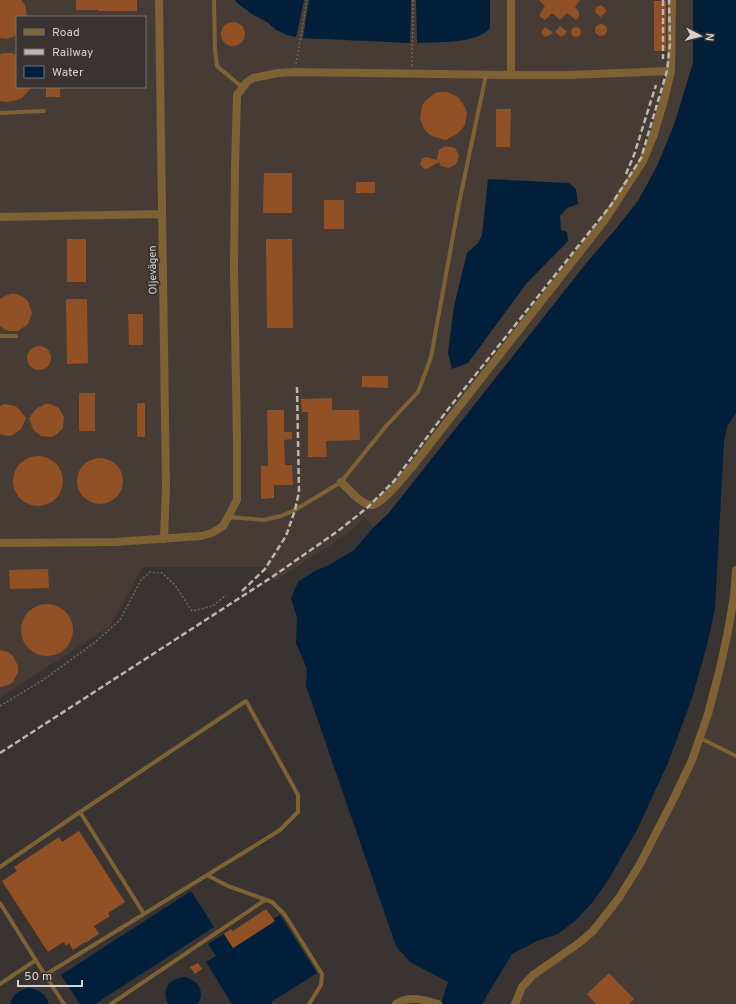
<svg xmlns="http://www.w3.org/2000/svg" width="736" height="1004" font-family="Overpass,sans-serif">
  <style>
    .built { fill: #473c35; fill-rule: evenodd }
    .water { fill: #011f3a }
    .building { fill: #925124 }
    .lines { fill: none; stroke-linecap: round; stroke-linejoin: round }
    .path { stroke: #6b6764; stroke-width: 1.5; stroke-dasharray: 2 2; stroke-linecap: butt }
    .service { stroke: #7f6233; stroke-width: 4 }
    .minor { stroke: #7f6233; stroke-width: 8 }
    .rail { stroke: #bab6b4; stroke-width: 2.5; stroke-dasharray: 6 3; stroke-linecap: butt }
    .labels { text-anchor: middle; stroke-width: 4; stroke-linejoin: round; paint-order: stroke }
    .street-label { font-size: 11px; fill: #d4d0ce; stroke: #393431 }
  </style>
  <rect width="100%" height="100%" fill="#393431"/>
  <path class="built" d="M0 0H235L236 2 252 14 267 22 276 30 296 37 304 0H309L304 38 409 43 411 0H416L418 43 490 23V0H693L694 11 693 63 674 125 657 166 638 201 615 230 588 261 388 514 374 527 365 518 347 534 275 581 268 571 262 567H143L110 626 0 698ZM17 17H145V87H17Z
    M736 570V1004H515L522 987 579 943 619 898 674 798 708 714Z"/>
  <path class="water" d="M235 0H304L296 37 287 35 276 30 267 22 252 14 236 2Z
    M309 0H411L410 43 303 38Z
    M416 0H490V28C477 44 437 42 417 43Z
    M693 0H736V413L727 427 724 441 715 609 707 645 692 698 668 763 637 830 607 882 591 904 575 921 558 934 537 941 512 954 482 1004H441L448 982 410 962 396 946 306 686 307 669 296 643 297 618 291 598 298 582 313 572 331 564 354 550 374 527 388 514 588 261 615 230 638 201 657 166 674 125 693 63Z
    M488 179 569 183 576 189 578 204 567 208 560 216 561 230 567 232 568 241 526 284 468 363 452 369 448 353 454 306 467 253 478 243 482 235Z
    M191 891 214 927 95 1004H80L61 975Z
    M280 915 317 973 271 1002 272 1004H232L206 962 216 956 208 944 224 934 233 948 274 922 273 919Z
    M184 977C197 979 206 992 198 1004H168C161 989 169 979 184 977Z
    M29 988C39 990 46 994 49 1004H10C13 994 19 990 29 988Z"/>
  <path class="building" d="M0 0H21L25 5 27 17H17V35L13 37 6 39 0 38Z
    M76 0H137V11H98V10H76Z
    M539 0H580L575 7 579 12V17L576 20 567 13 560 20 552 13 545 20 540 17V14L545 6Z
    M654 1H666V51H654Z
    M601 5 604 7 606 10 605 13 601 17 597 14 595 11 596 7Z
    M221 34a12 12 0 1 1 24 0a12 12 0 1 1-24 0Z
    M595 30a6 6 0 1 1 12 0a6 6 0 1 1-12 0Z
    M560 26 567 32 564 35 561 37 555 32Z
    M545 27 553 33 546 37 543 36 541 32Z
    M571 32a5 5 0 1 1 10 0a5 5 0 1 1-10 0Z
    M4 53H12L17 55V87H32L22 98 14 101 6 102 0 101V54Z
    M46 87H60V97H46Z
    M441 92H447L458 97 465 107 467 113 465 125 461 130 457 134 446 140 434 137 429 134 424 129 420 118 422 106 425 101 435 93Z
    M496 109H511L510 147H496Z
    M446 146 455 148 459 156 456 164 449 168 441 166 439 162 427 169 423 168 420 164 422 159 426 157 437 160 439 150Z
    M264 173H292V213H263Z
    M356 182H375V193H356Z
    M324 200H344V229H324Z
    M67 239H86V282H67Z
    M266 239H292L293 328H267Z
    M11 294H17L23 297 28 301 32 313 28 324 18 331H11L5 330 0 326V299L5 296Z
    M66 299H87L88 363 67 364Z
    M128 314H143V345H129Z
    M27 358a12 12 0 1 1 24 0a12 12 0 1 1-24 0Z
    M362 376H388V388L362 387Z
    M79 393H95V431H79Z
    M332 398V410H359L360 440 326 441 327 457H308V412H302L301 399Z
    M137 403H145V437H137Z
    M5 404 15 406 19 409 26 418 21 429 13 435 8 436 0 434V406Z
    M45 404H50L59 408 64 417 63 428 56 435 51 437 41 436 37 433 33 429 29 418 36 409Z
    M267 410H284V432H292V439L284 440 285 465H292L293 485H274V498L261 499V466H268Z
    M13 481a25 25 0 1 1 50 0a25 25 0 1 1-50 0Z
    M77 481a23 23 0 1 1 46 0a23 23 0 1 1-46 0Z
    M48 569 49 588 10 589 9 570Z
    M21 630a26 26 0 1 1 52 0a26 26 0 1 1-52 0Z
    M0 650 8 652 13 656 18 666V672L13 682 8 685 0 687Z
    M79 831 125 902 108 913 110 916 94 926 99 934 85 943V942L73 950 69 943 66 946 64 942 48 952 2 881 17 871 14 867 59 837 62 842Z
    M266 909 275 921 233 948 224 934 231 929 233 931Z
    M198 963 202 969 195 974 190 967Z
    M609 973 634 999 629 1004H596L587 994Z"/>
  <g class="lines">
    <path class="path" d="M296 64 307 0
      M412 66 413 0
      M0 706 43 680 94 643 120 620 141 580 150 572 162 573 175 585 192 611 213 606 226 595"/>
    <path class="service" d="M214 0 215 50 217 66 242 87
      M0 113 44 111
      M0 336H16
      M228 517 264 520 281 516 295 510 341 482 387 425 418 392 426 371 431 357 459 203 486 75
      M700 738 736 756
      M0 867 80 812
      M207 875 228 886 272 902 285 915 322 974 321 985 309 1004
      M0 903 45 975
      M0 984 36 960
      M64 1004 45 975 280 830 298 812V795L246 701 80 812 144 914
      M111 1004 265 900"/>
    <path class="minor" d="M159 0 166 487 164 539
      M511 75V0
      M0 217 162 214
      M341 482C349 489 359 503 371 505 381 506 405 475 412 467L604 221 643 161 653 137 664 100 671 71 672 0
      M0 543 115 542 201 536 212 533 223 526 228 517 237 500V441L234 269 235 167 237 95 247 82 253 78 278 73 295 72 511 75H568L671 71
      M396 1004C408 995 425 1000 438 1004
      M515 1004 522 987 533 975 579 943 593 931 619 898 640 864 674 798 692 760 708 714 720 668 728 631 734 596 736 570"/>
    <path class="rail" d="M663 0V59
      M626 174 634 155 656 85
      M242 591 265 569 286 536 295 510 299 492 297 387
      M0 753 272 577 338 531 368 507 394 481 449 408 611 205 641 158 667 71 670 44 669 0"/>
  </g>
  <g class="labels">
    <g class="street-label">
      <text transform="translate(152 270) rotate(-91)" y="4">Oljevägen</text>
    </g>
  </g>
  <rect x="16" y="16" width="130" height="72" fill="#393431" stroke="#777270"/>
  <rect x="24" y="29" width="20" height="6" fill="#7f6233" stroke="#777270"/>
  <text x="52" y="36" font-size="12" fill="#d4d0ce">Road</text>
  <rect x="24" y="49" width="20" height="6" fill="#bab6b4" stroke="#777270"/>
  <text x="52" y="56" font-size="12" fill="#d4d0ce">Railway</text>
  <rect x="24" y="66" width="20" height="12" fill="#011f3a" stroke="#777270"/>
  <text x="52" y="76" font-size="12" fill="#d4d0ce">Water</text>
  <g transform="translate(700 36) rotate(97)" stroke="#393431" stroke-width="3" paint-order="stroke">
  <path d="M0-3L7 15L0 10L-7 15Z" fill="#d4d0ce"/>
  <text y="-6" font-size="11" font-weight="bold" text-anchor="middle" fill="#d4d0ce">N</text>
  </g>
  <path d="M18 980v6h64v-6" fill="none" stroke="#d4d0ce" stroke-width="2"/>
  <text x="24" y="980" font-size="12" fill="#d4d0ce" stroke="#393431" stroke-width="3" paint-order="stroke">50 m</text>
</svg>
